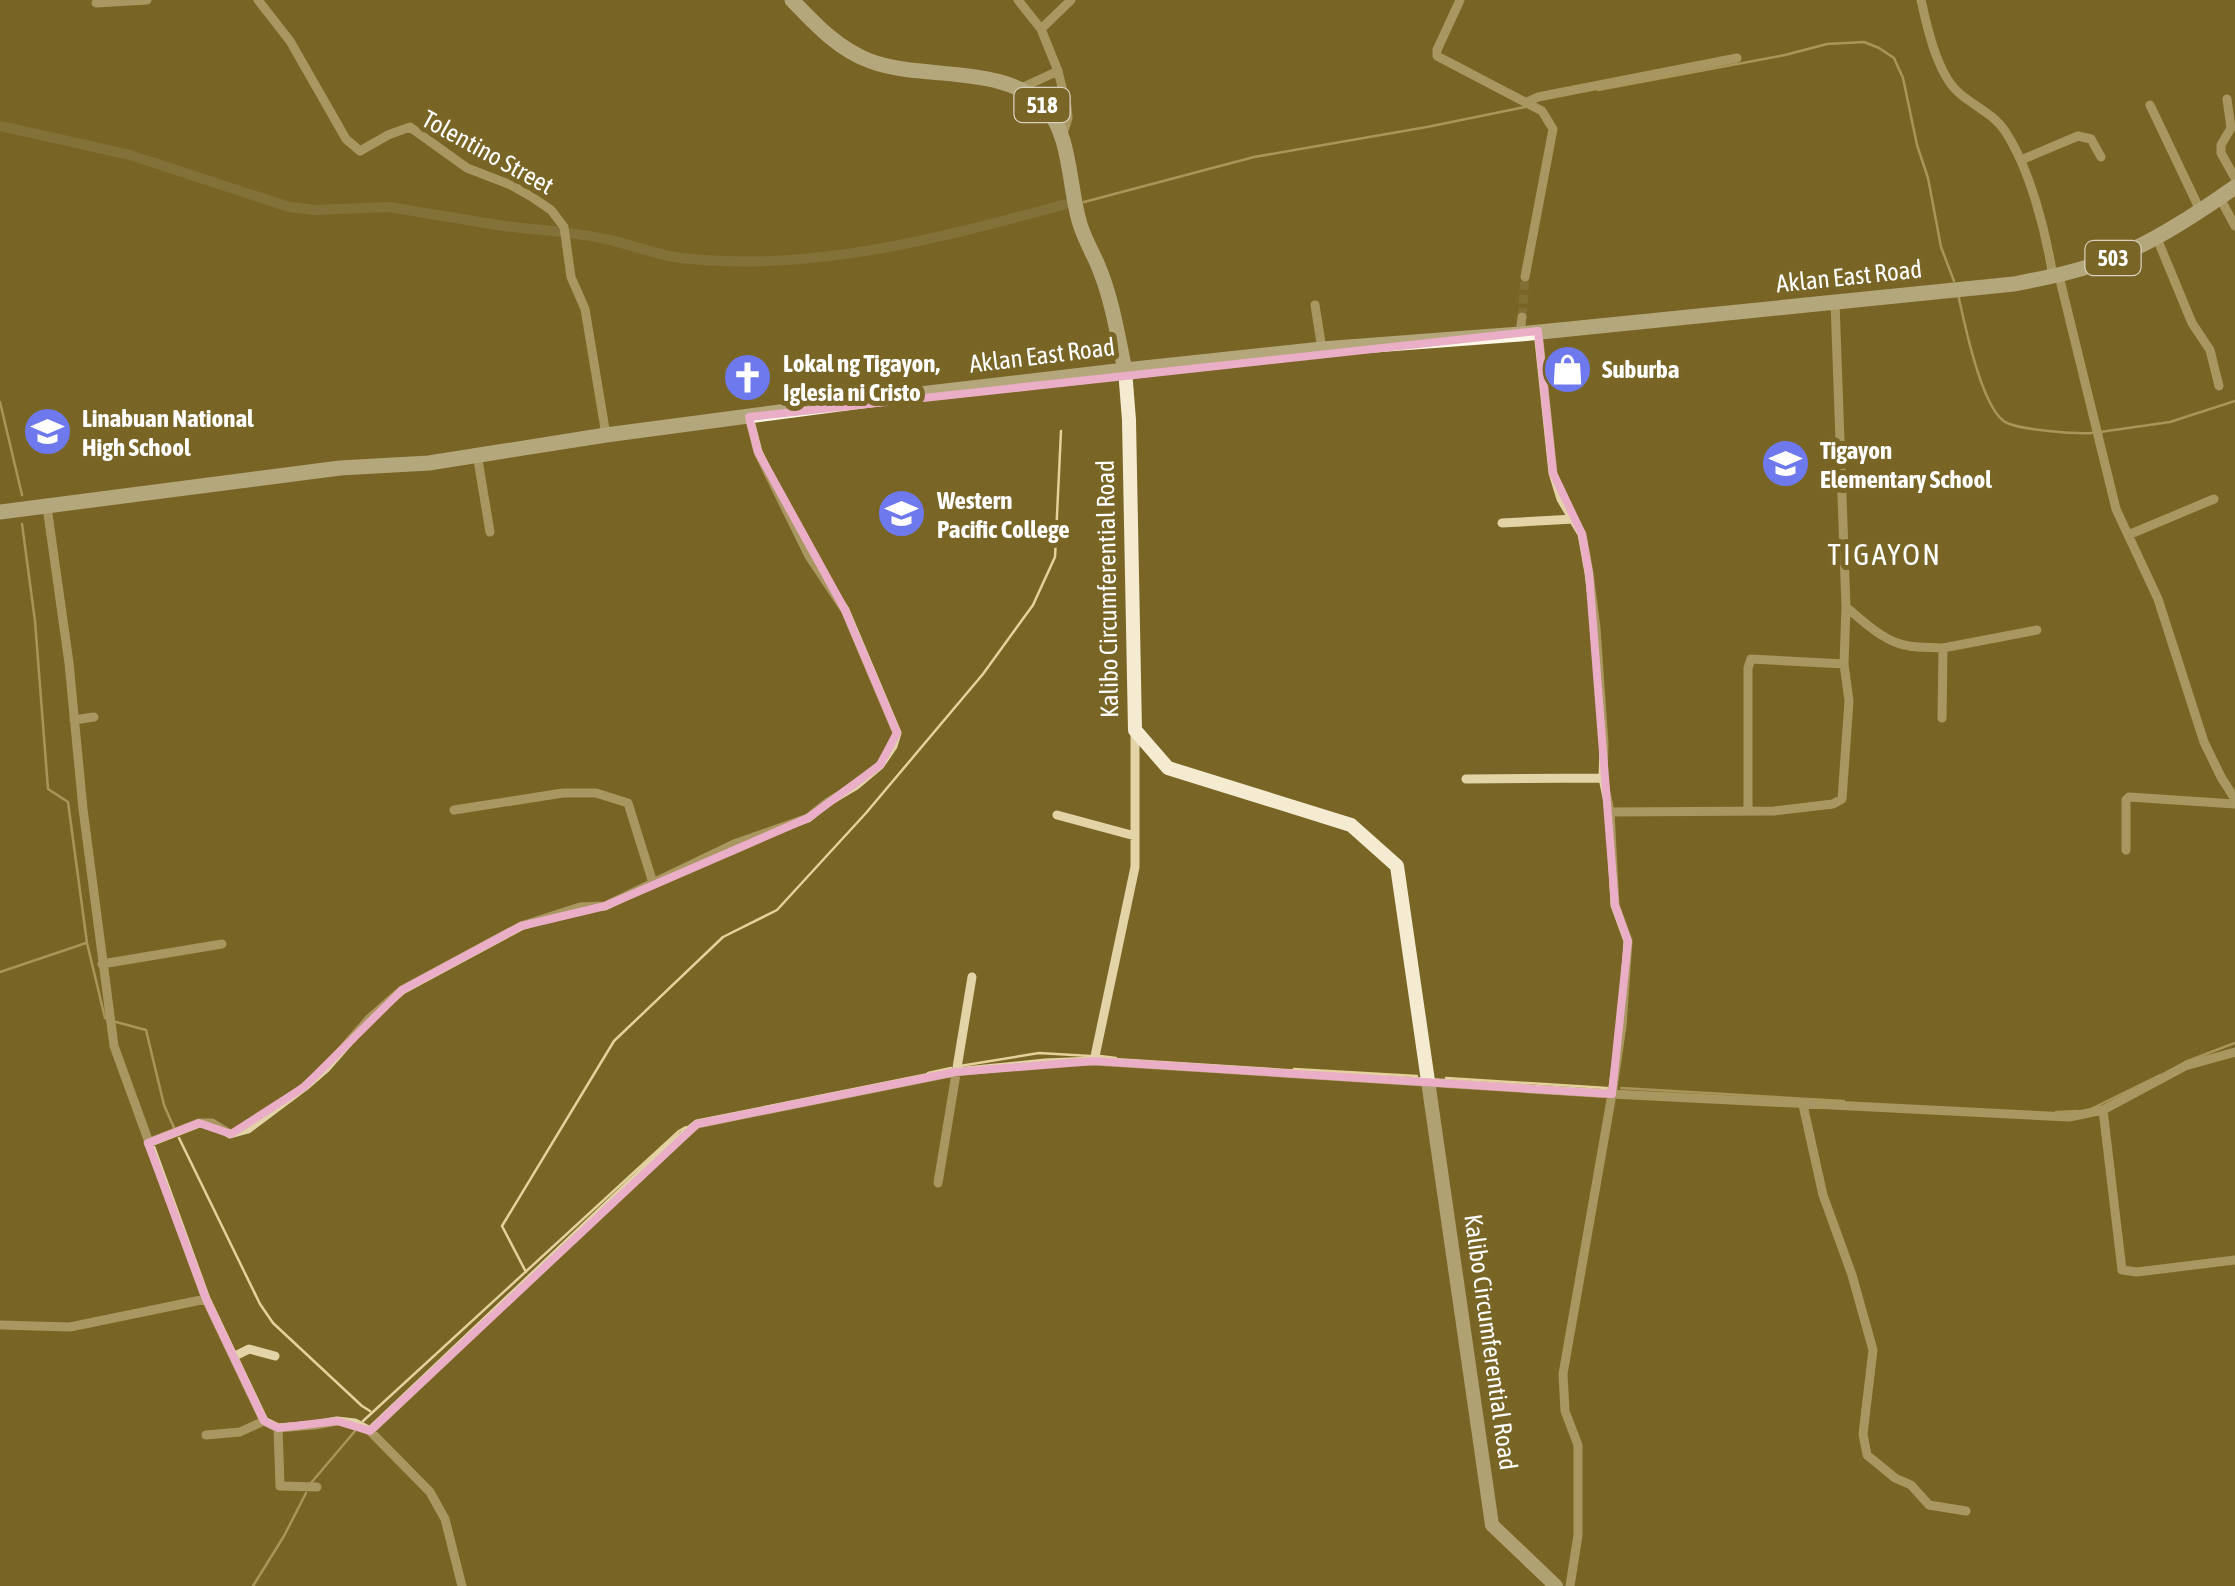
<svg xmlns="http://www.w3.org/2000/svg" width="2235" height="1586" font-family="'Asap Condensed',sans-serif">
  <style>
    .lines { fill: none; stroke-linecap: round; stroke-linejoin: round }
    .stream { stroke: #e4d19c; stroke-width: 2.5 }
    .canal { stroke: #8e8051; stroke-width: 10 }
    .street-tunnel { stroke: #8d7c46; stroke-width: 9; stroke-dasharray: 9 4.5; stroke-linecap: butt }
    .street { stroke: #e3d4a8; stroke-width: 9 }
    .secondary { stroke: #f4ebd1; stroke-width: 14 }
    .primary { stroke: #fcf8e7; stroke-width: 15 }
    .marked { fill: none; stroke: #eaaec6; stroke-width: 8; stroke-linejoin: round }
    .labels { text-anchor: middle; stroke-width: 10; stroke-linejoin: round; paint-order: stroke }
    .shield { fill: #796525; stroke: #d7d1be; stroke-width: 2.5 }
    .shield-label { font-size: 22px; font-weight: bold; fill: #fff }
    .street-label { font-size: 25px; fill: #fff; stroke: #796525 }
    .poi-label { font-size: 25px; font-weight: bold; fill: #fff; stroke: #796525; text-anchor: start }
    .quarter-label { font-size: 30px; letter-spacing: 2.5px; fill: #fff; stroke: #796525 }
  </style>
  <rect width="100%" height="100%" fill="#796525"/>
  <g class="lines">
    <path class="stream" d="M1598 90 1785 55 1827 44 1864 42 1879 48 1894 58 1903 78 1917 145 1928 178 1941 247 1954 281
      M1084 202 1254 157 1427 127 1525 107
      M1958 294C1964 321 1982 412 2007 423 2023 430 2074 434 2092 433
      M0 402 22 495
      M2100 432 2170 422 2235 401
      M22 524 35 621 48 789 68 802 87 943 105 1018 108 1019
      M0 972 86 943
      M116 1022 146 1030 164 1105 175 1130
      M1100 1056 1116 1058
      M2185 1062 2235 1043
      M960 1066 1039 1053 1090 1056
      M1294 1069 1417 1076
      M928 1073 951 1068
      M1446 1078 1607 1088
      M1621 1088 1844 1101
      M2091 1109 2160 1075
      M2056 1112 2078 1111
      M179 1138 260 1304 273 1323 362 1406 370 1411
      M526 1272 502 1226 614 1041 723 937 777 910 866 813 983 674 1033 605 1055 557 1061 431
      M363 1421 679 1131 686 1127
      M311 1483 355 1431
      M253 1586 284 1536 306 1493"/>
    <path class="canal" d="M0 126 130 155 289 207 315 210 389 207 504 226 562 232
      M569 233C584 235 600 237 614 241 636 246 659 256 681 258 812 273 941 238 1066 204"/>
    <path class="street-tunnel" d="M1522 317 1525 277"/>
    <path class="street" d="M258 0 290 41 346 139 360 151 388 135 410 127 467 168 511 185 532 197 551 210 564 227 571 277 585 309 606 435
      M1018 0 1041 29 1058 71 1067 107 1068 118 1063 134
      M1460 0 1437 50V56L1542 111 1553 129 1525 277
      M1921 0C1927 27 1937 73 1958 92 1973 106 1993 113 2005 131 2030 169 2046 232 2053 277
      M96 3 147 0
      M1041 29 1071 0
      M1019 89 1058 71
      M2227 99 2231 128 2221 145V153L2235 178
      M1527 102 1538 97 1737 58
      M2150 105 2200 210
      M2021 160 2078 136 2091 139 2101 157
      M2220 198 2235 226
      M2156 236 2192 323 2210 350 2219 386
      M2059 276 2116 509 2158 599 2204 742 2221 777 2235 799
      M1315 305 1322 349
      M1538 331 1553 473 1561 499 1582 534 1589 573 1596 628 1604 744 1603 778 1610 812 1615 905 1628 941 1622 1026 1612 1094 1563 1374 1565 1411 1578 1445V1535L1570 1586
      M1520 334 1522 317
      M477 454 490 532
      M47 507 69 663 83 809 114 1046 206 1299 264 1421 278 1428 315 1425 337 1421 355 1423 370 1431 430 1492 445 1519 462 1586
      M1502 523 1574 519
      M2128 535 2214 499
      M1846 607C1864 622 1885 643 1909 646 1920 648 1932 647 1943 648L1942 718
      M1943 648 2037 630
      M74 720 94 717
      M1466 779 1603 778
      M1748 809V668L1751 659 1844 664
      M454 810 563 793H596L628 803 653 883
      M1610 812 1774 811 1833 804 1842 799 1849 701 1844 664 1846 607 1835 302
      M1057 815 1135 836
      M2126 850V800L2129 797 2235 804
      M102 964 222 944
      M2235 1052 2185 1066 2103 1110 2122 1270 2137 1272 2235 1260
      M1094 1061 1135 867V730
      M1803 1105 1823 1195 1852 1275 1873 1350 1863 1434 1867 1455 1895 1478 1911 1485 1929 1505 1966 1511
      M148 1143 199 1123H212L230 1134 248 1129 304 1087 326 1068 369 1019 402 990 521 926 580 907 605 906 734 844 808 818 828 802 855 786 880 765 893 746 897 733 845 610 809 556 758 452 749 417
      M938 1183 972 977
      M0 1325 70 1327 206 1299
      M235 1356 249 1349 275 1356
      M278 1428 280 1486 317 1487
      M370 1431 669 1147 697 1124 955 1072 1045 1063 1094 1061 1612 1094 2069 1117 2103 1110
      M206 1435 240 1432 264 1421"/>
    <path class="secondary" d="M1125 370 1129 420 1135 730 1168 768 1351 825 1397 866 1492 1525 1556 1586"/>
    <path class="primary" d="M792 0C815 24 838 49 870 61 923 81 1003 63 1045 107 1071 133 1069 190 1080 224 1085 241 1095 256 1101 273 1113 304 1118 338 1125 370
      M0 512 340 468 429 463 606 435 877 399 1125 370 1322 349 1520 334 2014 284C2050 277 2086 270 2120 255 2159 239 2201 211 2235 187"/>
  </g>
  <path d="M0 0H2235V1586H0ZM1538 331 1553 473 1582 534 1589 573 1615 905 1628 941 1612 1094 1094 1061 955 1072 697 1124 370 1431 337 1421 278 1428 264 1421 206 1299 148 1143 199 1123 231 1134 304 1087 402 990 521 926 605 906 808 818 880 765 897 733 845 610 758 452 749 417Z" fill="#796525" fill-opacity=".55" fill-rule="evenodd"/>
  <path class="marked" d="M1538 331 1553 473 1582 534 1589 573 1615 905 1628 941 1612 1094 1094 1061 955 1072 697 1124 370 1431 337 1421 278 1428 264 1421 206 1299 148 1143 199 1123 231 1134 304 1087 402 990 521 926 605 906 808 818 880 765 897 733 845 610 758 452 749 417Z"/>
  <defs>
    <symbol id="shop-disc" viewBox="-11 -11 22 22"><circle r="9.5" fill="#6d79ec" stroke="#796525"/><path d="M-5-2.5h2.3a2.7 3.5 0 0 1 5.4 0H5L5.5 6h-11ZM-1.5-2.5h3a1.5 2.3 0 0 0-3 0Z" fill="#fff"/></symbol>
    <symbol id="church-disc" viewBox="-11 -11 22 22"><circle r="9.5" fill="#6d79ec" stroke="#796525"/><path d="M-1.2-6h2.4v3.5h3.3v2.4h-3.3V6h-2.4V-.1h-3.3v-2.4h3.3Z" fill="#fff"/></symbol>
    <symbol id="school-disc" viewBox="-11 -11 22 22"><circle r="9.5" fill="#6d79ec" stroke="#796525"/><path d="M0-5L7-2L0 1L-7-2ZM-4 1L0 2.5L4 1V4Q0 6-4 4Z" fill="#fff"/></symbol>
    <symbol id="university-disc" viewBox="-11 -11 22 22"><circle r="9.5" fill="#6d79ec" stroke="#796525"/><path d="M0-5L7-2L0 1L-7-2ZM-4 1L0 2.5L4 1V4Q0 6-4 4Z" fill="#fff"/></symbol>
  </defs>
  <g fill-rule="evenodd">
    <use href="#shop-disc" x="1540" y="342" width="55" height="55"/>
    <use href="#church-disc" x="720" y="350" width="55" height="55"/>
    <use href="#school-disc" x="20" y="404" width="55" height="55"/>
    <use href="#school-disc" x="1758" y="436" width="55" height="55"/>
    <use href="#university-disc" x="874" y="486" width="55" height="55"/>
  </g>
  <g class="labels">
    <g class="shield">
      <rect x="1014.5" y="88" width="55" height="34" rx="8"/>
      <rect x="2085.5" y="241" width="55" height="34" rx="8"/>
    </g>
    <g class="shield-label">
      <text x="1042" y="113">518</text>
      <text x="2113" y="266">503</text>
    </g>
    <g class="street-label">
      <text transform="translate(488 152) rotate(29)" y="9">Tolentino Street</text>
      <text transform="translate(1849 276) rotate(-6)" y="9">Aklan East Road</text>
      <text transform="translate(1042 355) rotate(-7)" y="9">Aklan East Road</text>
      <text transform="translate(1107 589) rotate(-91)" y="9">Kalibo Circumferential Road</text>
      <text transform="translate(1491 1342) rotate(82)" y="9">Kalibo Circumferential Road</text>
    </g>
    <g class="poi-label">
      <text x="783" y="372">Lokal ng Tigayon,<tspan x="783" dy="29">Iglesia ni Cristo</tspan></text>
      <text x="1602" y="378">Suburba</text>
      <text x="82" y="427">Linabuan National<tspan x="82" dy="29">High School</tspan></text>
      <text x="1820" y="459">Tigayon<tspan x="1820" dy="29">Elementary School</tspan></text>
      <text x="937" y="509">Western<tspan x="937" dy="29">Pacific College</tspan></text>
    </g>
    <g class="quarter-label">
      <text x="1885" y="565">TIGAYON</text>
    </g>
  </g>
</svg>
